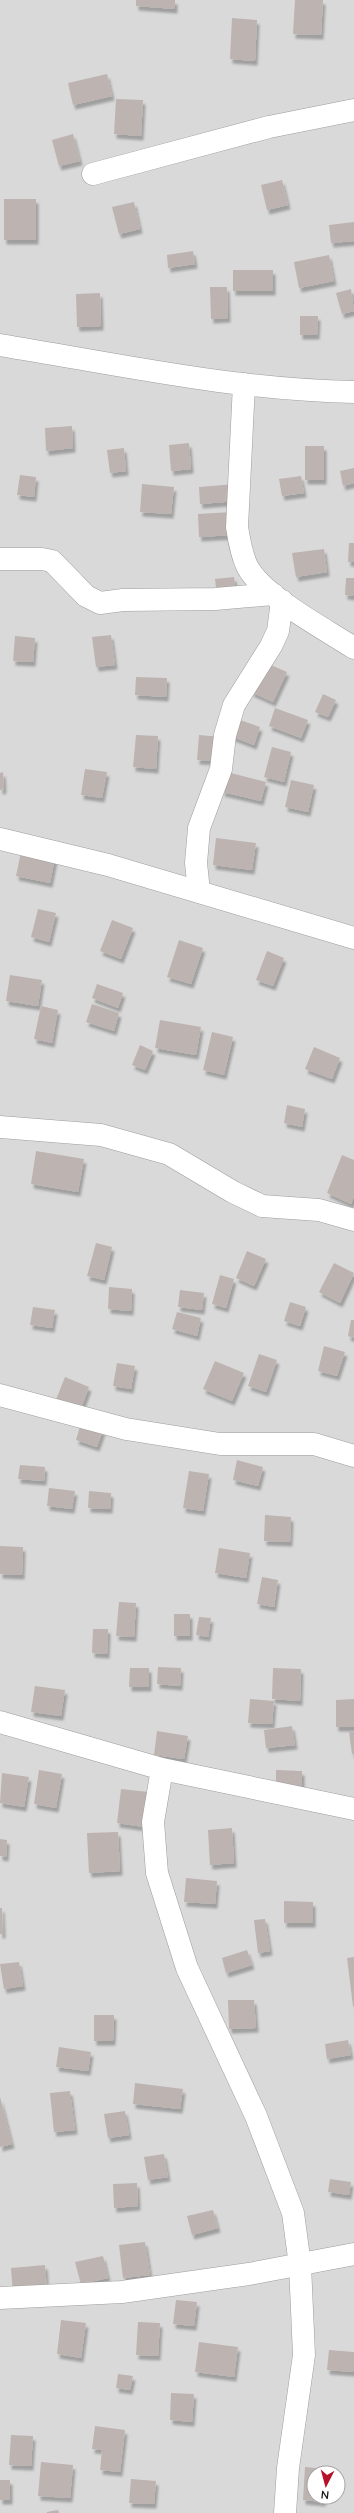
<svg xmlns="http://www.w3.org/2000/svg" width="354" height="2513" font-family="Mulish,sans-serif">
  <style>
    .residential { fill: #dad9d9; fill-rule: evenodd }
    .building { fill: #bdb3b0; filter: url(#shadow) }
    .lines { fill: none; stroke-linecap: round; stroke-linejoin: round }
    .street-casing { stroke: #9d9d9d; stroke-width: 23 }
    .street { stroke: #fff; stroke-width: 22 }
  </style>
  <defs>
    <filter id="shadow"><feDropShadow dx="2.5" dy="4.5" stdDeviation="1" flood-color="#0004"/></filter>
  </defs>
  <rect width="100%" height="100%" fill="#ede8e3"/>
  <path class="residential" d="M0 0H354V2513H0ZM314 2473H338V2497H314Z"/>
  <path class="building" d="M136 0H175V9L136 6Z
    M295 0H323L321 35 293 34Z
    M232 18 257 20 255 61 230 59Z
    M107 74 112 96 73 105 68 83Z
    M116 99 143 100 141 136 114 134Z
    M73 134 80 161 59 166 52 140Z
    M282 180 288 205 267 210 261 185Z
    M4 199H36V240H4Z
    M134 202 140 229 119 234 112 207Z
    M354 222V241L331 243 329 225Z
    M193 251 195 264 168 268 167 255Z
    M329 255 334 281 299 288 294 262Z
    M233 270H273V291H233Z
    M210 287H227L228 318 211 319Z
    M351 289 354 311 342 314 336 293Z
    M100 293 101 326 77 327 76 294Z
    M300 316H318L317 335H300Z
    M72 426 73 448 46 451 45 428Z
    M189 443 191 469 171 471 169 445Z
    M305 446H324V480H305Z
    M124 448 126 471 110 473 107 450Z
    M354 468V483L343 486 340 471Z
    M20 475 36 477 34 497 17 495Z
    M301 476 304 493 282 496 279 479Z
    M142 484 174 487 171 514 140 512Z
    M236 484 237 501 200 504 199 487Z
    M232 512 233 535 199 537 198 514Z
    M349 543H354V562H348Z
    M324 549 327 572 296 577 292 553Z
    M234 577 236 594 217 596 215 579Z
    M346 578H354V596L345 595Z
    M111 635 115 665 96 667 92 637Z
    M15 636 35 638 33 662 13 661Z
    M264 662 287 672 273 702 251 692Z
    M136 677 167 678 166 697 135 695Z
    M323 694 336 700 328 717 315 712Z
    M275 708 308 720 301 738 269 726Z
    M237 719 260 727 254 745 230 736Z
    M136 735 158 736 156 769 133 767Z
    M199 735 221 737 220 761 197 760Z
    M272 747 291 752 284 782 264 777Z
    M85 769 107 772 102 798 81 795Z
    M3 772 4 789 0 790V773Z
    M227 772 266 782 261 801 222 792Z
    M291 780 314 785 308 812 285 807Z
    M216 838 256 843 252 870 213 865Z
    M21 852 55 858 50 883 16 876Z
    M38 909 56 913 49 942 31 937Z
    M112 920 133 928 121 959 100 951Z
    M179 940 203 948 191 984 167 977Z
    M267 951 284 958 273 986 256 980Z
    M10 975 42 980 38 1006 6 1001Z
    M97 984 123 993 118 1008 92 998Z
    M92 1004 119 1013 114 1031 86 1022Z
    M41 1006 58 1010 52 1043 34 1039Z
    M160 1020 201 1027 196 1055 155 1048Z
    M212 1032 233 1037 224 1075 203 1070Z
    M140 1045 153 1051 145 1070 132 1065Z
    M314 1047 340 1058 332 1079 305 1069Z
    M287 1105 305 1109 302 1127 284 1123Z
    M36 1151 84 1159 78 1192 31 1184Z
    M342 1155 354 1160V1196L351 1204 327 1193Z
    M96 1243 112 1247 104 1280 87 1276Z
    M247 1251 266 1259 254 1286 236 1278Z
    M334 1263 354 1273 340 1303 319 1292Z
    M220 1275 234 1279 226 1308 212 1304Z
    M109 1287 132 1289 131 1311 108 1309Z
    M180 1290 204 1293 202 1310 178 1307Z
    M290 1302 306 1307 300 1326 284 1321Z
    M33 1307 55 1310 52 1328 30 1325Z
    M177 1312 201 1318 197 1336 172 1329Z
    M351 1320H354V1338L348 1336Z
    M324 1346 345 1352 337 1376 318 1371Z
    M259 1354 277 1360 266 1392 248 1386Z
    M215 1361 244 1373 232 1401 203 1389Z
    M117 1363 135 1366 131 1389 113 1386Z
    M65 1377 89 1387 80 1411 55 1402Z
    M81 1423 103 1430 97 1447 76 1440Z
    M237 1460 263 1467 258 1486 233 1480Z
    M20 1465 45 1467 44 1481 18 1479Z
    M189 1471 209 1474 203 1511 183 1508Z
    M49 1488 75 1491 72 1509 47 1506Z
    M89 1491 111 1493 110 1509 88 1508Z
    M265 1515 291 1517 290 1542 264 1541Z
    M0 1546 23 1547 22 1575 0 1574Z
    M219 1548 250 1553 246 1578 215 1573Z
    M262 1577 278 1580 274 1607 257 1604Z
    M119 1602 136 1603 134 1637 116 1636Z
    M174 1614H190V1636H174Z
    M199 1617 211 1618 208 1637 196 1635Z
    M93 1629H108L107 1654 92 1653Z
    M158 1667 181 1668 180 1686 157 1684Z
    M130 1668H149V1687H129Z
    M273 1668 301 1669 300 1701 272 1699Z
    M35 1686 65 1690 61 1716 31 1712Z
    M250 1699 274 1701 272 1724 248 1723Z
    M354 1699V1727H336V1700Z
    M292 1726 295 1745 266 1748 264 1730Z
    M157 1731 188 1736 184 1759 154 1755Z
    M349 1732H354V1754H352Z
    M39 1770 62 1774 56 1808 34 1804Z
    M276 1770 302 1771V1786H276Z
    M2 1773 29 1777 24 1807 0 1803Z
    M121 1789 148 1792 144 1827 117 1823Z
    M232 1828 234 1863 210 1865 208 1830Z
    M118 1832 120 1871 89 1873 87 1833Z
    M0 1839 7 1840 6 1857 0 1856Z
    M186 1878 217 1881 215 1904 184 1902Z
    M284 1901 313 1902V1923H284Z
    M0 1908H2L3 1934H0Z
    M265 1919 270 1951 258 1953 254 1920Z
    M247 1950 252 1965 226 1973 222 1958Z
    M354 1957V2006H353L347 1958Z
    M19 1962 23 1986 4 1989 0 1964Z
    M228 2000H254L256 2028 229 2029Z
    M94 2015H114L113 2041H94Z
    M348 2040 351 2055 327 2059 325 2044Z
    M59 2047 91 2052 88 2071 56 2067Z
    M135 2083 183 2089 180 2109 133 2104Z
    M70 2091 75 2130 54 2132 50 2093Z
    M0 2097 12 2144 0 2147Z
    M125 2111 129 2135 108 2138 104 2114Z
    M164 2154 168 2177 148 2180 144 2157Z
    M330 2179 351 2182 349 2195 328 2192Z
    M137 2183 138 2206 114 2208 113 2184Z
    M213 2210 218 2228 192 2235 187 2216Z
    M145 2242 150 2275 123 2278 119 2245Z
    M103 2256 108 2278 81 2284 75 2262Z
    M45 2265 47 2291 13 2294 11 2268Z
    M176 2300 197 2302 194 2326 173 2324Z
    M61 2320 86 2323 81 2358 57 2354Z
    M138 2322 160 2323 158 2356 136 2355Z
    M199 2342 238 2347 234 2377 195 2372Z
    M329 2350 354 2352V2372L327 2370Z
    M118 2374 133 2376 130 2390 116 2388Z
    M171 2393 194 2394 192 2422 170 2420Z
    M95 2426 125 2430 120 2472 100 2470 102 2450 92 2449Z
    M11 2435 33 2436 31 2466 9 2465Z
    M41 2462 73 2465 70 2498 38 2496Z
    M305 2467 326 2469V2473H314V2497H324L323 2502 303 2500Z
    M131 2479 156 2481 154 2504 129 2503Z
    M0 2480H10V2500H0Z
    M58 2510 59 2513H47V2512Z"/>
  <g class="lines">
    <defs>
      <path id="street" d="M93 174 269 127 354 110
        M0 345C117 364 235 390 354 392
        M244 384 237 527C239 540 241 553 247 566 262 596 325 629 354 648
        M0 559H42L52 561 86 596 100 603 123 600 215 599 273 594
        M0 839 108 865 354 938
        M199 891 196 863 199 828 221 769 225 735 234 705 271 646 278 631 282 601
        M0 1127 101 1135 169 1154 233 1192 262 1206 319 1210 354 1220
        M0 1395 126 1429 220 1444H314L354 1456
        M0 1722 162 1769 354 1809
        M162 1769 153 1822 157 1873 187 1968 256 2116 293 2213 300 2265 304 2355 288 2468 285 2513
        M0 2298 122 2292 249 2274 354 2254"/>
    </defs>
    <use href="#street" class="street-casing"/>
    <use href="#street" class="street"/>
  </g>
  <g transform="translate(326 2485) rotate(186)"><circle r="19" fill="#ffffff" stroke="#a4a4a4"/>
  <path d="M0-3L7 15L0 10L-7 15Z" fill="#b7122a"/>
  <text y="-6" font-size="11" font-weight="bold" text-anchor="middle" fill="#1c1c1c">N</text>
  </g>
</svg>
